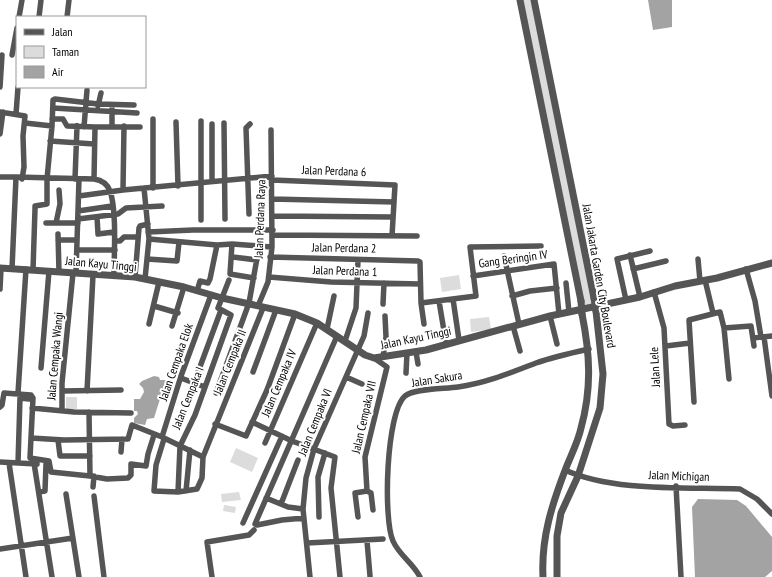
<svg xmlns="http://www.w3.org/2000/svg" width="772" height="577" font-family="'PT Sans Narrow',sans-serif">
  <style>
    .green { fill: #dcdcdc }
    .water { fill: #a3a3a3 }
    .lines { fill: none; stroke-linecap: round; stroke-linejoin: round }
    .minor { stroke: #555; stroke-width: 5.5 }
    .tertiary { stroke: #555; stroke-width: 7 }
    .tertiary-bridge { stroke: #555; stroke-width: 7 }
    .labels { text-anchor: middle; stroke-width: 4; stroke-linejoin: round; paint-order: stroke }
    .street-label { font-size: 12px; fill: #000; stroke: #fff }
  </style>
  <rect width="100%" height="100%" fill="#fff"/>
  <path class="green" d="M520 0H534L595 305 582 307Z
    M459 275 461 289 442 292 440 278Z
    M489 317 491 329 471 332 470 319Z
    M66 397H77V409H66Z
    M236 448 258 458 252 472 230 462Z
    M239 492 241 500 222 502 221 494Z
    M224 505 236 507 235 513 223 511Z"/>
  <path class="water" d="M648 0H672V27L653 30Z
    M154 376 159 377 160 380H166L154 418 147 419 145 425 134 423V418L138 414 137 411H134V399H140L144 392 143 388 139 384 142 381Z
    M698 499 737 500 746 506 772 537V571L765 577H695L692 507Z"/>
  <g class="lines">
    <path class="minor" d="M19 17 22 0
      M39 17 41 0
      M67 17 69 0
      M12 55 17 28
      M0 87 2 55
      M98 106 101 93
      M53 108 137 113
      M0 112 25 116 23 136 24 167 22 179
      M16 114 18 87
      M52 119H63L67 126 95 127 94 179
      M153 119V188
      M201 121V220
      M176 122 178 186
      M25 123 52 126 53 100 55 99 98 104 134 105
      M224 123 225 219
      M212 124V181
      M84 127 87 90
      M95 127H140
      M112 127V109
      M0 134 3 112
      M50 141 94 144
      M0 177H16
      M75 179 77 126
      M272 180 395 185 392 236
      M144 188 149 239 145 279
      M123 190 124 126
      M79 196 123 190 272 176
      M272 199 394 202
      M78 211 112 206
      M249 214 246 128 250 124
      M272 216 392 217
      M97 217 98 234 114 232
      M78 219 118 214 126 208 162 206
      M46 223H78
      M56 223 60 204 59 190
      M148 232 193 230H273
      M58 234 59 272
      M273 235 417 236
      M149 239 217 245 232 244 272 247
      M58 240H77
      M115 241H120L124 237H138
      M232 244 230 274 254 278
      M77 250H115
      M630 255 640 297
      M504 256 519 324
      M233 257 257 260
      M270 257 418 261 420 262 421 303 476 296 470 247 541 246
      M147 259 177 261 179 242
      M698 259 700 281
      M12 269 16 177 94 179C101 180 107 183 110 191 117 210 114 255 114 276
      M633 269 666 261
      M746 269 755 301 761 337
      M33 270 35 209V206L47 204V179L52 126
      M76 273 79 179
      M473 276 554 264 559 314
      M135 277 139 228 140 226 148 224
      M269 277 331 282 420 284
      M705 280 713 313
      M566 283 569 312
      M0 289 1 269
      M197 291 200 281 208 283 210 279 217 245
      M654 292 664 328 669 424 673 426 685 425
      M512 296 530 291 557 288
      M453 299 459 340
      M626 300 617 259 650 251
      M439 301 446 343
      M421 303 424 324
      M383 304 384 283
      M154 306 178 313
      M258 306 268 282 272 247 271 130
      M550 316 557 344
      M149 324 159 282
      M172 326 184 287
      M513 326 520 351
      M724 328 729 379
      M327 329 334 296
      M764 337 772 396
      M753 338 772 336
      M345 341 356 308 358 260
      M666 346 690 343
      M416 352 418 364
      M383 357 386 337 385 316
      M41 368 49 271
      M253 372 276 310
      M406 373 407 353
      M346 377 362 384
      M181 378 194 383
      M205 387 194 383 221 310
      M62 391 121 390
      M87 391 93 275
      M18 393 26 269
      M216 393 249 303 259 247
      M694 402 689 320 720 312 724 328 751 326 754 346
      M0 407 2 405 4 393 31 395 33 398 31 438 64 440 128 439 132 425 162 437
      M32 408 74 412 131 413
      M62 411V383L73 273
      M89 412 90 476 107 479 128 478 131 475V464L146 466 148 454 154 435
      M252 422 292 441 335 457 331 488 340 577
      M215 424 246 436 267 390 295 314
      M31 438 30 458 49 461 51 472 90 476
      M164 439 156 465 154 491 178 492 197 489 202 478 203 457 263 308
      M58 440 60 456H90
      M265 443 317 323
      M121 452 122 439
      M203 457 162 437 181 376 211 295
      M0 462 37 464
      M9 463 26 577
      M18 463 20 398 29 399
      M34 463 52 577
      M565 470C613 492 686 487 740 489L757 499 772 514
      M676 486 681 577
      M93 487 94 476
      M186 491 190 450
      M367 491 365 457 387 367 374 358
      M367 491 371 493 373 510
      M39 492 45 491 46 464
      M178 492 180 446 195 415 231 315 218 308 229 280
      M66 494 79 577
      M94 496 104 577
      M266 498 288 507 303 509
      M281 504 298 460
      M319 517 318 477 325 453
      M358 517 355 493 367 491
      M304 518 282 520 257 525 255 524 337 336
      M243 523 282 436
      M367 541 370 576
      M307 543 383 539
      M0 549 73 538
      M212 577 207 542 249 535 254 530
      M310 577 303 509 306 478 314 449 364 336 368 313
      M420 577C413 563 399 555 393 541 383 519 386 412 405 396 415 388 445 389 458 387 486 383 510 373 536 363 553 357 571 353 589 349"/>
    <path class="tertiary" d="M520 0 581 301
      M534 0 594 298
      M0 268 135 277 184 287 222 298 295 314 317 323 365 355 374 358 426 350 550 316 640 297 675 286 717 278 772 263
      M543 577C541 538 552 504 566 468 571 455 578 442 581 428 592 388 590 354 582 314
      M557 577V536L561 513 578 476 600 408 603 374 596 311"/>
    <path class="tertiary-bridge" d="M594 298 596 311
      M581 301 582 314"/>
  </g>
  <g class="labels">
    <g class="street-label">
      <text transform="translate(334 171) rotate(2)" y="4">Jalan Perdana 6</text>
      <text transform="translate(260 219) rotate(-88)" y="4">Jalan Perdana Raya</text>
      <text transform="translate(344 248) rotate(1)" y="4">Jalan Perdana 2</text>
      <text transform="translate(513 259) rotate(-8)" y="4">Gang Beringin IV</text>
      <text transform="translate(101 264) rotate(5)" y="4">Jalan Kayu Tinggi</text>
      <text transform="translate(345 271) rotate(2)" y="4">Jalan Perdana 1</text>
      <text transform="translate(599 276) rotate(80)" y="4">Jalan Jakarta Garden City Boulevard</text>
      <text transform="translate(416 338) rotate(-12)" y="4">Jalan Kayu Tinggi</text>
      <text transform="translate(55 356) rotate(-85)" y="4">Jalan Cempaka Wangi</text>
      <text transform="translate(176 362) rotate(-71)" y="4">Jalan Cempaka Elok</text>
      <text transform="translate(230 362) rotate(-68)" y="4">Jalan Cempaka II</text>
      <text transform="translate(655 367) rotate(-93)" y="4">Jalan Lele</text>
      <text transform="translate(437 379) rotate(-9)" y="4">Jalan Sakura</text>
      <text transform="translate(279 383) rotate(-67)" y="4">Jalan Cempaka IV</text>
      <text transform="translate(188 398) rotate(-68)" y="4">Jalan Cempaka I</text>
      <text transform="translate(364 417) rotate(-77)" y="4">Jalan Cempaka VII</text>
      <text transform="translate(315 422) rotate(-68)" y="4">Jalan Cempaka VI</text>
      <text transform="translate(679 476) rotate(2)" y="4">Jalan Michigan</text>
    </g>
  </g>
  <rect x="16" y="16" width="130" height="72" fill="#ffffff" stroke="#999999"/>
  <rect x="24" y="29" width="20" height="6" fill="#555555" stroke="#999999"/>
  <text x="52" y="36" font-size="12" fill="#000000">Jalan</text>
  <rect x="24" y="46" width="20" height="12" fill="#dcdcdc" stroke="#999999"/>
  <text x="52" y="56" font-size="12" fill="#000000">Taman</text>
  <rect x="24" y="66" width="20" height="12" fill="#a3a3a3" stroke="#999999"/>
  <text x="52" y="76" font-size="12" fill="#000000">Air</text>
</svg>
